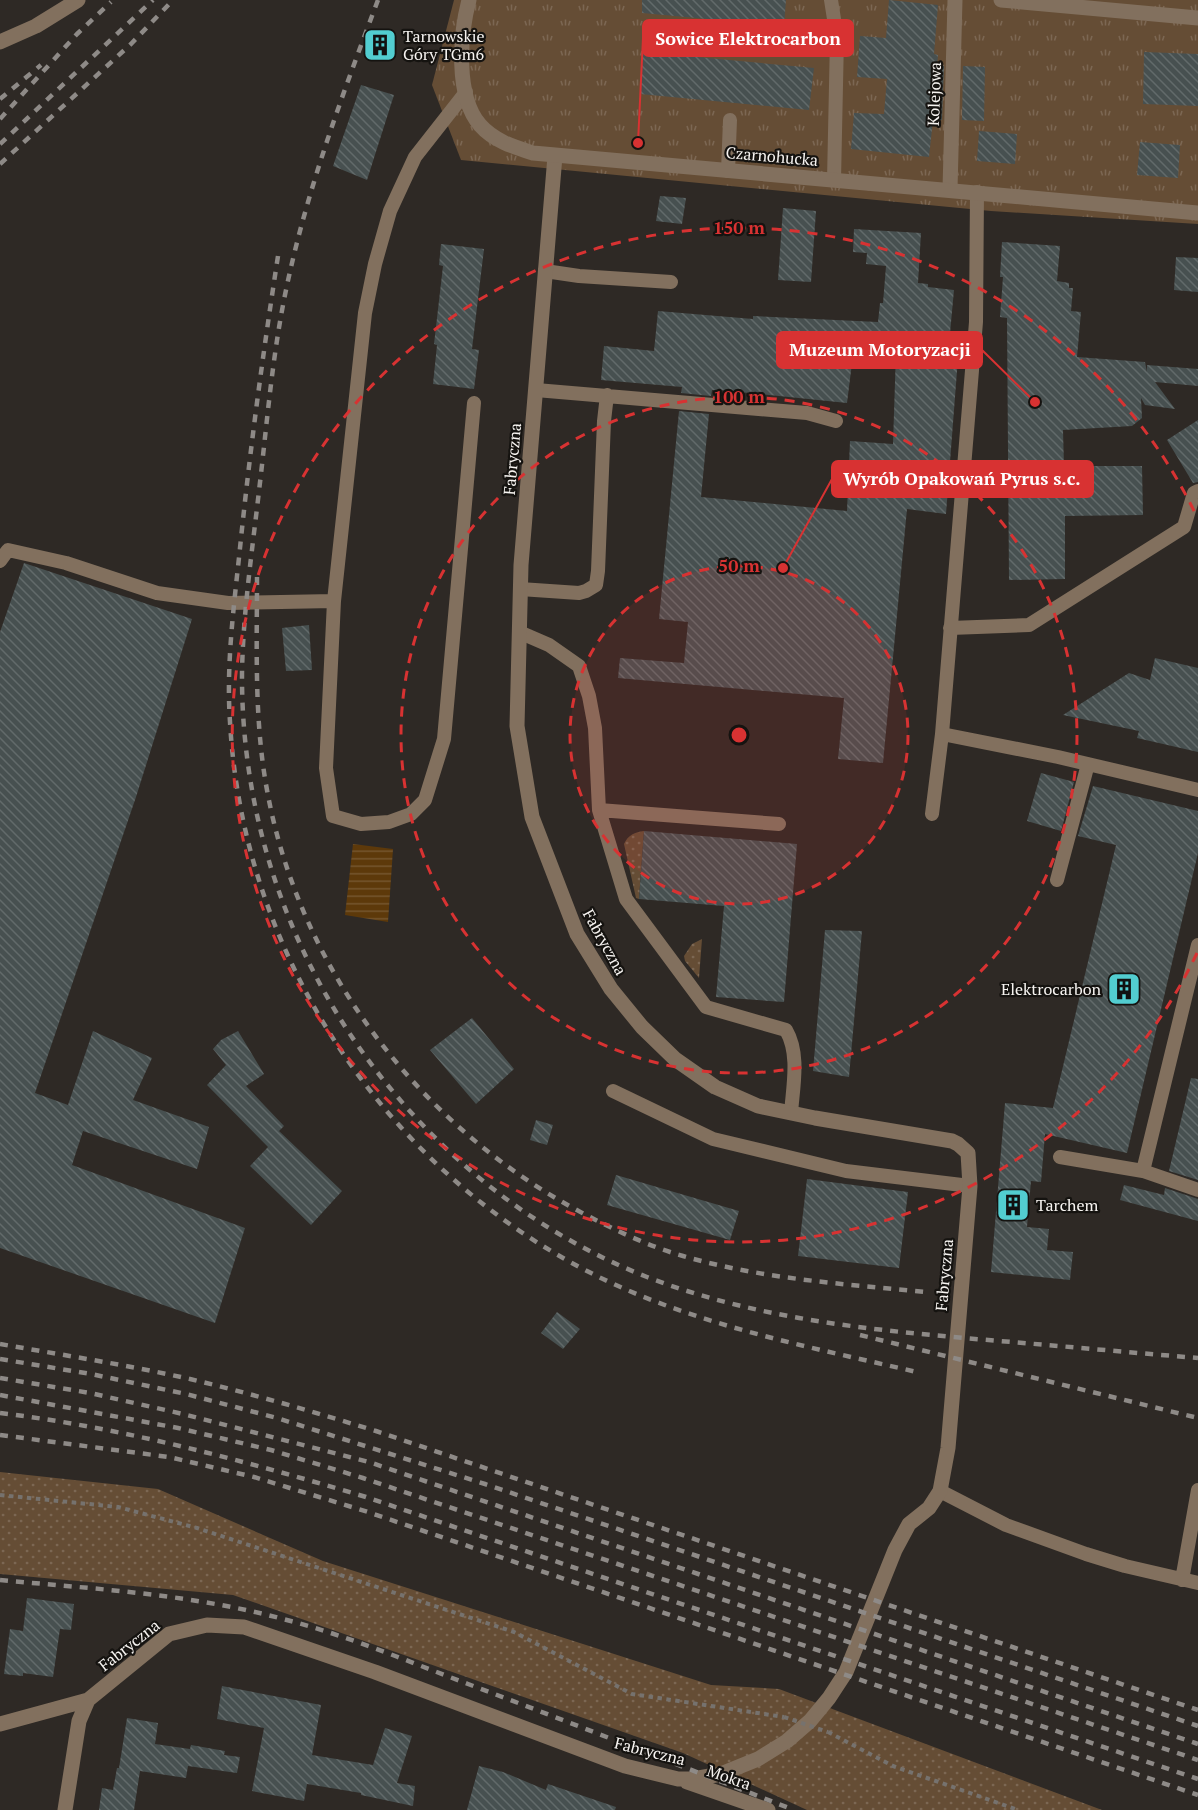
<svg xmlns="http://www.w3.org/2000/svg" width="1198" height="1810" font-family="'PT Serif',serif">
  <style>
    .grass { fill: url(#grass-dots) }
    .park { fill: url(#park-tufts) }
    .water { fill: url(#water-rules) }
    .building { fill: url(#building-back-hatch) }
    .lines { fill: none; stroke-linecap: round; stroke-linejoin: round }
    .path { stroke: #76726e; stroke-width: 4; stroke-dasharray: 4.5 4.5; stroke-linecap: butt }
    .service { stroke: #82705e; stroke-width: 14 }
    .minor { stroke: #82705e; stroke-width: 15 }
    .tertiary { stroke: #82705e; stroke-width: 15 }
    .rail { stroke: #8e8a87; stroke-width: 4.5; stroke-dasharray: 8 8; stroke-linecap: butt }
    .path-bridge { stroke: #76726e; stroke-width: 4; stroke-dasharray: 4.5 4.5; stroke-linecap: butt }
    .ring { fill: none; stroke: #d83232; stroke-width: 3; stroke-dasharray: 10 8 }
    .labels { text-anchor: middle; stroke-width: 4.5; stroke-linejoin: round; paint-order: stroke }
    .poi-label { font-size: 16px; fill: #f7f4f1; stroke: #151310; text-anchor: start }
    .street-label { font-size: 16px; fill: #f7f4f1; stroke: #151310 }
    .centre { fill: #d83232; stroke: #151310; stroke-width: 3 }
    .ring-label { font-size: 18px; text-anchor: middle; font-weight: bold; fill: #d83232; stroke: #151310; stroke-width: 4.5; stroke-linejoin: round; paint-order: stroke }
    .leader { fill: none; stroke: #d83232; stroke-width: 2 }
    .callout-dot { fill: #d83232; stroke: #151310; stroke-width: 2 }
    .callout { fill: #d83232; stroke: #d83232; stroke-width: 2 }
    .callout-label { font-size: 18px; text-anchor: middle; font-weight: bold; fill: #fff }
  </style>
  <defs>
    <pattern id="grass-dots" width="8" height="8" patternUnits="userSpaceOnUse" patternTransform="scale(1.5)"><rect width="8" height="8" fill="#654d35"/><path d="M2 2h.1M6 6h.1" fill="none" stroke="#7c6753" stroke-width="1.8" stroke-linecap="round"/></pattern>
    <pattern id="park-tufts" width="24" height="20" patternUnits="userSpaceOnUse" patternTransform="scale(1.5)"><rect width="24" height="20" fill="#654d35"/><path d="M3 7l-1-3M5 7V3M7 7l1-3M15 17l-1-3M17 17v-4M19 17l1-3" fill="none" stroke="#7c6753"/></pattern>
    <pattern id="water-rules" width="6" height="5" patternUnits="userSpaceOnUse" patternTransform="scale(1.5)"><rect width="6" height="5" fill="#5d390a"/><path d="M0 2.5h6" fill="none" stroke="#75562e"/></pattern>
    <pattern id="building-back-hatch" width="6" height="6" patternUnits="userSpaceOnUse" patternTransform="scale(1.5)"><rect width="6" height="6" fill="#475050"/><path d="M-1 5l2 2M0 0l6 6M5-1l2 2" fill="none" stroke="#626a6a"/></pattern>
  </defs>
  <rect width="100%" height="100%" fill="#2e2925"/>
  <path class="grass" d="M644 831 639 899 636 898 624 844C628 835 635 832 644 831Z
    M702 939 699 978 685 961 684 956 692 944Z
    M0 1472 158 1489 323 1561 711 1685 779 1689 1102 1810H807L683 1753 233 1595 0 1574Z"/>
  <path class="park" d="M454 0H1198V224L991 211 461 160 432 85Z"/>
  <path class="water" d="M353 844 393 849 388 922 345 915Z"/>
  <path class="building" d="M642 0H786L784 26 642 13Z
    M889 0 938 5 934 54 938 55 937 66H944L942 120H933L929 157 851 149 854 113 884 114 887 79 857 77 860 36 886 38Z
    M375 31 394 38 386 60 366 52Z
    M643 52 814 68 809 110 640 94Z
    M1144 52 1198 54V106L1143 104Z
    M963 66 985 67 984 121 962 120Z
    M361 85 394 95 367 180 333 166Z
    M979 131 1017 134 1015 164 977 161Z
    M1140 142 1180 145 1178 178 1137 175Z
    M660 196 686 198 682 224 656 221Z
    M783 208 816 211 811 282 778 280Z
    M854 229 921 233 918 283 928 284V287L954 290 949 344 959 345 946 514 907 509 883 763 838 759 844 698 618 678 620 658 684 663 688 622 659 619 679 411 709 414 701 497 847 511 850 441 893 444 896 351 854 347 847 403 720 390H712L711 396 681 393 682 387 601 380 604 346 654 351 658 311 753 319V316L878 322 880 303H883L886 266 866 264 867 253 853 252Z
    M1002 242 1060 246 1057 281 1069 283V288H1073L1071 311 1081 312 1077 357 1145 362 1147 372V365L1198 369V386L1155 382 1175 409 1145 405 1141 398 1142 418 1132 426 1063 430 1064 466H1142L1143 515 1065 516V579L1009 580 1007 318 1000 317 1003 277H1000Z
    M441 244 484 249 472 349 479 350 474 389 433 384 437 345 434 344 443 266 439 265Z
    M1176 257 1198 258V292L1174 290Z
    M1198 420V482L1193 483 1167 440Z
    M24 563 192 619 136 797 35 1093 68 1105 93 1031 152 1058 133 1100 209 1127 197 1169 83 1131 72 1165 245 1228 215 1323 0 1248V632Z
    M309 625 312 670 286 671 282 628Z
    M1155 658 1198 668V752L1137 738 1139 731 1063 715 1129 673 1150 680Z
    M1041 773 1074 782 1061 831 1027 821Z
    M1093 786 1198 811V853L1127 1153 1045 1134 1041 1182 1031 1181 1027 1227 1049 1229 1047 1250 1073 1252 1070 1280 991 1272 1005 1103 1053 1108 1116 845 1078 836Z
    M644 831 797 844 784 1002 716 997 724 906 639 899Z
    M825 930 862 931 849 1077 813 1071Z
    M472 1018 514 1069 476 1104 430 1050Z
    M238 1031 264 1074 246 1086 284 1126 279 1131 342 1191 311 1225 250 1166 268 1147 207 1085 226 1065 213 1049 221 1040Z
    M1191 1078 1198 1079V1180L1169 1171Z
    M536 1120 553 1125 547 1145 530 1140Z
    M616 1175 739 1211 730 1240 607 1205Z
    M807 1179 908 1192 899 1268 798 1256Z
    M1124 1185 1164 1195 1165 1188 1198 1199V1221L1120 1200Z
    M557 1312 580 1329 563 1349 541 1333Z
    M27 1598 74 1604 71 1630 60 1629 53 1677 23 1673V1676L4 1674 10 1629 23 1631Z
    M222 1686 321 1705 312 1755 373 1765 385 1728 412 1736 397 1783 415 1786 413 1806 361 1795V1793L307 1784 304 1801 252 1791 264 1728 217 1719Z
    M127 1718 158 1723 155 1744 190 1749 191 1745 225 1751 224 1755 240 1757 237 1773 188 1766 186 1778 140 1771 134 1810H99L102 1788 113 1790 117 1768H119Z
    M479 1766 503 1772 546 1790 548 1784 616 1807 615 1810H467Z"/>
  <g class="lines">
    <path class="path" d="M0 1495 118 1507 197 1528 514 1632 632 1694 784 1717
      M828 1732 893 1766 1018 1810"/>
    <path class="service" d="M831 0 837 38 834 180
      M466 92 415 157 390 211 375 264 365 313 334 601 326 768 333 816 361 824 389 822 411 814 425 800 444 739 474 403
      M728 171 730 120
      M545 271 579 276 671 282
      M536 390 807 413 836 421
      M0 561 8 550 66 563 157 593 228 603 334 601
      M520 589 579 593 586 591 596 585 598 571 604 421 607 395
      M950 628 1029 625 1184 527 1194 493 1198 491
      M519 632 549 645 579 666 589 696 595 728 599 810 626 899 706 1007 786 1030C800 1054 793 1086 791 1113
      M942 734 1058 757 1198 790
      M599 810 779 824
      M932 814 942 734 976 322 977 192
      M1057 880 1088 764
      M613 1091 713 1139 846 1171 970 1186
      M1060 1157 1143 1171 1198 1190
      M1143 1171 1198 945
      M940 1491 1006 1525 1086 1554 1125 1566 1198 1583
      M1182 1580 1198 1490"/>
    <path class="minor" d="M1001 0 1198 18
      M950 189 955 0
      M0 1724 88 1700
      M687 1782 768 1810
      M65 1810 79 1721 88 1700 169 1634 207 1625 244 1627 375 1672 625 1766 678 1779H693L721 1774 758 1759 787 1741 810 1721 829 1698 846 1672 895 1550 909 1524 929 1508 940 1491 948 1448 970 1186 968 1153 958 1144 952 1141 815 1118 758 1106 715 1087 675 1059 642 1027 611 989 577 934 532 817 517 726 521 565 555 156"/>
    <path class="tertiary" d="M469 0C460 34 455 96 480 125 494 141 514 147 533 153L1198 213
      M0 42 36 26 78 0"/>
    <path class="rail" d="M378 0C342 96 307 189 286 290 272 357 267 424 259 491 252 552 243 613 242 673 241 827 296 977 395 1094 463 1175 548 1238 647 1277 754 1318 862 1329 975 1339 1050 1345 1124 1352 1198 1358
      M0 99 41 65
      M0 119 77 34 111 2
      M0 144 153 0
      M0 164 131 44 173 0
      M278 256C263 353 250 450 240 548 234 606 226 664 230 722 243 959 389 1176 603 1279 703 1327 814 1348 921 1373
      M257 577C257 648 254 720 267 790 300 973 425 1133 590 1217 619 1232 651 1247 683 1256 762 1279 844 1284 926 1292
      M860 1335 1198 1418
      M0 1344C63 1355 127 1365 190 1379 253 1394 314 1412 376 1431L1198 1710
      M0 1359 91 1374 186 1394 277 1418 485 1484 1198 1726
      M0 1378 90 1393 183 1414 369 1462 1198 1744
      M0 1395 178 1428 271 1450 363 1478 1198 1760
      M0 1413C125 1428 245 1461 366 1497L1198 1779
      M0 1435 169 1457 254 1477 368 1512 1198 1795
      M0 1580C95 1589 191 1594 283 1619 346 1635 407 1661 468 1684 577 1725 686 1768 794 1810"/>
    <path class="path-bridge" d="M784 1717 828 1732"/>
  </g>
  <circle cx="739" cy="735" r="169" fill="#d83232" fill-opacity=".12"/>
  <g class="ring">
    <circle cx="739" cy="735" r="169"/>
    <circle cx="739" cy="735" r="338"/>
    <path d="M1197 953A507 507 0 1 1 1197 517"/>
  </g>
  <defs>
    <symbol id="building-square" viewBox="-11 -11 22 22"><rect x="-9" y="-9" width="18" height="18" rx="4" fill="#52cdd0" stroke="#151310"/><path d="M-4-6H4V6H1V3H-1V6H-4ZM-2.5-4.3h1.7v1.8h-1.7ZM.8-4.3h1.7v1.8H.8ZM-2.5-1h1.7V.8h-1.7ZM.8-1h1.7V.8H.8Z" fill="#111"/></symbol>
  </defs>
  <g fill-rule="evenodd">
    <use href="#building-square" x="361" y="26" width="38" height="38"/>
    <use href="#building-square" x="1105" y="970" width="38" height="38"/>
    <use href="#building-square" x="994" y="1186" width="38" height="38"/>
  </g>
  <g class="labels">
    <g class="poi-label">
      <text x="403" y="42">Tarnowskie<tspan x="403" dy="18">Góry TGm6</tspan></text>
      <text x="1101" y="995" text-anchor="end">Elektrocarbon</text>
      <text x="1036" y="1211">Tarchem</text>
    </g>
    <g class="street-label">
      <text transform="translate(934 94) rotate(-88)" y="6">Kolejowa</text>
      <text transform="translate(772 156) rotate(5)" y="6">Czarnohucka</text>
      <text transform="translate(512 459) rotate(-85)" y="6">Fabryczna</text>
      <text transform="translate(605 942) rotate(61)" y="6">Fabryczna</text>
      <text transform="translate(944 1275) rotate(-85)" y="6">Fabryczna</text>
      <text transform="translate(129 1645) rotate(-38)" y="6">Fabryczna</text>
      <text transform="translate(650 1751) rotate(14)" y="6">Fabryczna</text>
      <text transform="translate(729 1777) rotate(19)" y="6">Mokra</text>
    </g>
  </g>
  <circle cx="739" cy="735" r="9" class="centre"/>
  <g class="ring-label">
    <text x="739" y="234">150 m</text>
    <text x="739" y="403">100 m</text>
    <text x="739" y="572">50 m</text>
  </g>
  <path class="leader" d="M638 143L643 38M1035 402L982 350M783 568L832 479"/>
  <g class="callout-dot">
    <circle cx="638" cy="143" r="6"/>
    <circle cx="1035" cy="402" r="6"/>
    <circle cx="783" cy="568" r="6"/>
  </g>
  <g class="callout">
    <rect x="643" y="20" width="210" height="36" rx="6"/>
    <rect x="777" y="332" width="205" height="36" rx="6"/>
    <rect x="832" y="461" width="261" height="36" rx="6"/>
  </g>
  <g class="callout-label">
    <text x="748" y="45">Sowice Elektrocarbon</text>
    <text x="880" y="356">Muzeum Motoryzacji</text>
    <text x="962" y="485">Wyrób Opakowań Pyrus s.c.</text>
  </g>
</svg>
